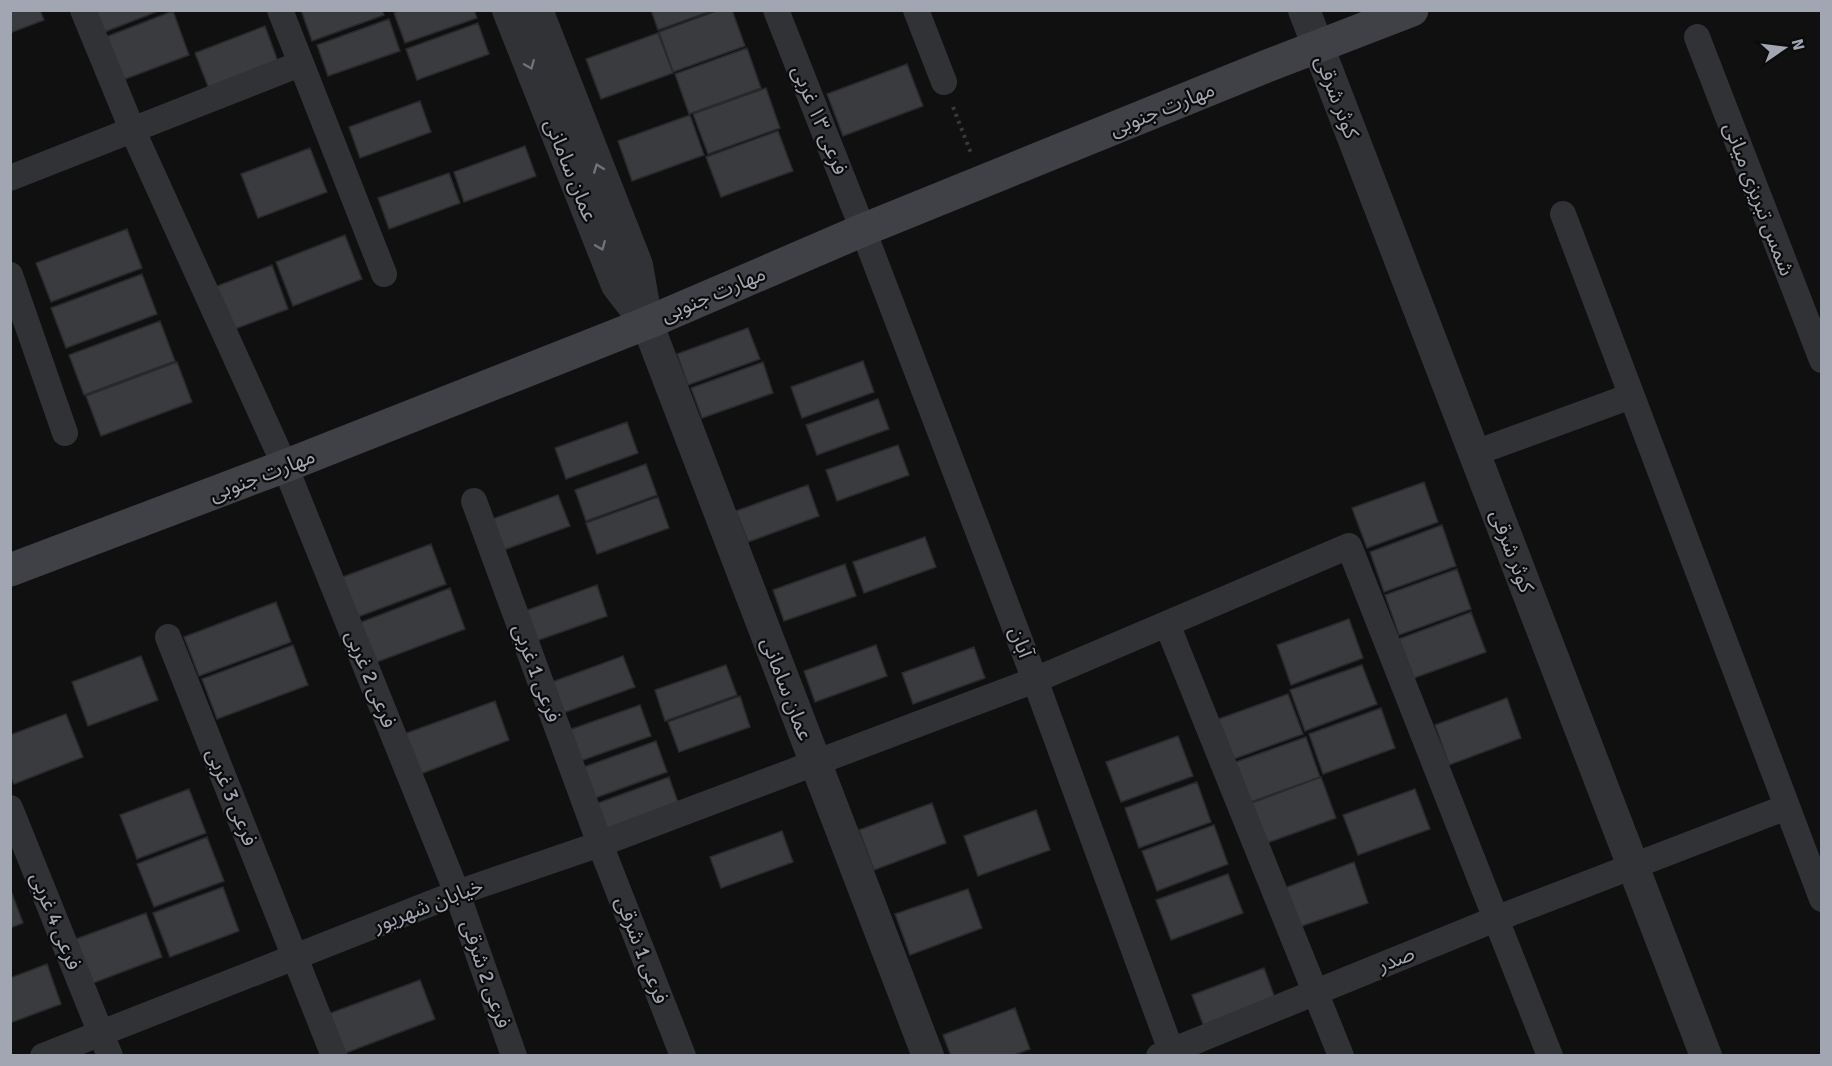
<svg xmlns="http://www.w3.org/2000/svg" width="1832" height="1066" font-family="Signika,'Noto Sans Arabic',sans-serif">
  <style>
    .building { fill: #3a3b3e; stroke: #2a2a2d; stroke-width: 1.5 }
    .lines { fill: none; stroke-linecap: round; stroke-linejoin: round }
    .path { stroke: #37393d; stroke-width: 4; stroke-dasharray: 3 4.5; stroke-linecap: butt }
    .minor { stroke: #313236; stroke-width: 26 }
    .tertiary { stroke: #313236; stroke-width: 32 }
    .secondary { stroke: #3f4146; stroke-width: 33 }
    .oneway { stroke: #6f727a }
    .labels { text-anchor: middle; stroke-width: 4.5; stroke-linejoin: round; paint-order: stroke }
    .street-label { font-size: 21px; fill: #a1a6b2; stroke: #0b0b0c }
  </style>
  <rect width="100%" height="100%" fill="#101011"/>
  <path class="building" d="M10 10H40L44 20 10 33Z
    M94 10H161L102 33Z
    M301 10H382L384 15 312 41Z
    M400 10H474L477 18 405 43 394 13Z
    M651 10H714L658 30Z
    M719 10H732L745 46 673 72 659 32Z
    M173 11 189 55 120 81 103 38Z
    M389 19 400 51 328 76 317 45Z
    M478 23 489 54 417 80 406 49Z
    M265 26 281 70 212 97 195 53Z
    M658 33 673 73 601 99 586 59Z
    M747 48 761 88 689 114 675 74Z
    M907 64 923 106 843 136 827 94Z
    M766 88 780 128 708 154 693 114Z
    M420 101 431 132 360 158 349 127Z
    M690 115 704 155 632 181 618 141Z
    M778 131 793 171 721 197 706 157Z
    M525 146 536 176 464 202 454 172Z
    M310 148 327 192 258 218 241 174Z
    M449 173 460 203 389 229 378 198Z
    M127 229 142 268 51 302 36 263Z
    M345 235 362 279 293 306 276 262Z
    M272 265 288 309 219 335 202 292Z
    M142 274 157 314 66 348 51 308Z
    M160 321 175 361 84 395 69 355Z
    M748 328 760 359 688 385 677 354Z
    M863 361 874 392 802 418 791 387Z
    M177 362 192 402 101 436 86 396Z
    M763 362 773 393 702 418 691 388Z
    M878 399 889 429 817 455 806 425Z
    M627 422 638 453 566 479 555 448Z
    M898 445 909 475 837 501 826 470Z
    M646 464 657 495 586 521 575 490Z
    M1424 482 1438 522 1367 548 1352 508Z
    M808 485 819 516 748 542 736 511Z
    M558 495 570 526 498 552 487 521Z
    M658 497 669 528 597 554 586 523Z
    M1442 525 1456 566 1384 592 1370 552Z
    M925 537 936 567 864 593 853 562Z
    M431 544 446 584 355 618 340 578Z
    M845 564 856 596 784 621 773 590Z
    M1457 569 1471 609 1399 635 1385 595Z
    M597 585 607 616 536 641 525 611Z
    M450 588 465 629 374 663 359 623Z
    M276 602 291 642 199 676 184 637Z
    M1471 612 1486 652 1414 678 1399 639Z
    M1349 619 1363 658 1291 685 1277 645Z
    M293 645 308 685 217 719 202 679Z
    M876 645 887 676 815 702 804 671Z
    M974 647 985 678 913 704 902 673Z
    M141 656 158 700 88 726 72 682Z
    M623 656 635 687 563 713 552 682Z
    M726 665 737 695 665 721 655 690Z
    M1362 665 1377 704 1305 731 1290 690Z
    M1288 694 1303 734 1231 760 1216 720Z
    M740 696 750 727 679 752 668 722Z
    M1507 698 1521 738 1449 765 1435 725Z
    M495 701 509 740 418 775 404 734Z
    M640 705 651 736 580 761 569 730Z
    M1381 708 1395 748 1323 774 1309 734Z
    M66 714 83 757 14 784 10 776V735Z
    M1178 736 1193 776 1121 802 1106 762Z
    M1306 737 1320 777 1248 803 1233 763Z
    M656 741 667 772 595 798 584 767Z
    M669 777 680 808 600 844 598 803Z
    M1321 777 1336 818 1264 844 1249 804Z
    M1197 782 1211 822 1139 848 1125 808Z
    M189 789 206 833 137 859 120 815Z
    M1415 789 1430 829 1358 855 1343 815Z
    M932 803 946 843 874 870 859 830Z
    M1036 810 1050 850 978 876 964 836Z
    M1214 825 1228 864 1157 891 1142 851Z
    M782 831 793 862 721 888 710 857Z
    M207 837 224 881 154 907 137 864Z
    M1354 862 1368 903 1296 928 1282 889Z
    M1228 874 1243 913 1171 940 1156 900Z
    M223 887 239 931 170 957 153 913Z
    M10 888 23 923 10 928Z
    M968 889 982 928 910 955 895 914Z
    M146 913 162 957 93 983 76 939Z
    M47 964 61 1004 10 1023V978Z
    M1264 968 1279 1009 1207 1035 1192 995Z
    M420 980 435 1019 343 1054 328 1014Z
    M1015 1008 1030 1049 1011 1056H951L943 1035Z"/>
  <g class="lines">
    <path class="path" d="M953 107 971 153"/>
    <path class="minor" d="M83 10 132 129 285 466 457 893 514 1056
      M280 10 384 274
      M776 10 863 230 1035 680 1173 1056
      M916 10 944 82
      M1697 37 1822 360
      M10 178 300 64
      M1563 214 1822 899
      M10 275 65 433
      M1475 453 1631 396
      M474 501 600 844 683 1056
      M1167 624 1341 1056
      M168 637 334 1056
      M10 808 110 1056
      M43 1056 457 893 600 844 1035 680 1349 546 1550 1056
      M1159 1056 1498 918 1787 807"/>
    <path class="tertiary" d="M508 10 617 285 644 320
      M537 10 637 265 647 323 928 1056
      M1304 10 1706 1056"/>
    <path class="secondary" d="M10 570 285 466 647 323 863 230 1267 66 1412 10"/>
  </g>
  <defs><path id="oneway-chevron" d="M-2-3.5L2.5 0L-2 3.5" fill="none" stroke-width="1.6" stroke-linecap="round" stroke-linejoin="round" transform="scale(1.5)"/></defs>
  <g class="oneway">
    <use href="#oneway-chevron" transform="translate(530 65) rotate(68)"/>
    <use href="#oneway-chevron" transform="translate(598 168) rotate(-111)"/>
    <use href="#oneway-chevron" transform="translate(601 246) rotate(68)"/>
  </g>
  <g class="labels">
    <g class="street-label">
      <text transform="translate(1337 97) rotate(69)" y="7">کوثر شرقی</text>
      <text transform="translate(1162 109) rotate(-22)" y="7">مهارت جنوبی</text>
      <text transform="translate(820 120) rotate(68)" y="7">فرعی ۱۳ غربی</text>
      <text transform="translate(571 170) rotate(68)" y="7">عمان سامانی</text>
      <text transform="translate(1759 199) rotate(69)" y="7">شمس تبریزی میانی</text>
      <text transform="translate(713 294) rotate(-23)" y="7">مهارت جنوبی</text>
      <text transform="translate(262 475) rotate(-21)" y="7">مهارت جنوبی</text>
      <text transform="translate(1512 551) rotate(69)" y="7">کوثر شرقی</text>
      <text transform="translate(1021 642) rotate(69)" y="7">آبان</text>
      <text transform="translate(537 673) rotate(70)" y="7">فرعی 1 غربی</text>
      <text transform="translate(371 679) rotate(68)" y="7">فرعی 2 غربی</text>
      <text transform="translate(787 689) rotate(69)" y="7">عمان سامانی</text>
      <text transform="translate(232 797) rotate(68)" y="7">فرعی 3 غربی</text>
      <text transform="translate(428 905) rotate(-21)" y="7">خیابان شهریور</text>
      <text transform="translate(56 921) rotate(68)" y="7">فرعی 4 غربی</text>
      <text transform="translate(642 950) rotate(69)" y="7">فرعی 1 شرقی</text>
      <text transform="translate(1396 959) rotate(-22)" y="7">صدر</text>
      <text transform="translate(486 974) rotate(71)" y="7">فرعی 2 شرقی</text>
    </g>
  </g>
  <rect width="1832" height="1066" fill="none" stroke="#a1a6b2" stroke-width="24"/>
  <g transform="translate(1784 48) rotate(76)" stroke="#0b0b0c" stroke-width="4.5" paint-order="stroke">
  <path d="M0-4.5L10 22L0 15L-10 22Z" fill="#a1a6b2"/>
  <text y="-9" font-size="16" font-weight="bold" text-anchor="middle" fill="#a1a6b2">N</text>
  </g>
</svg>
